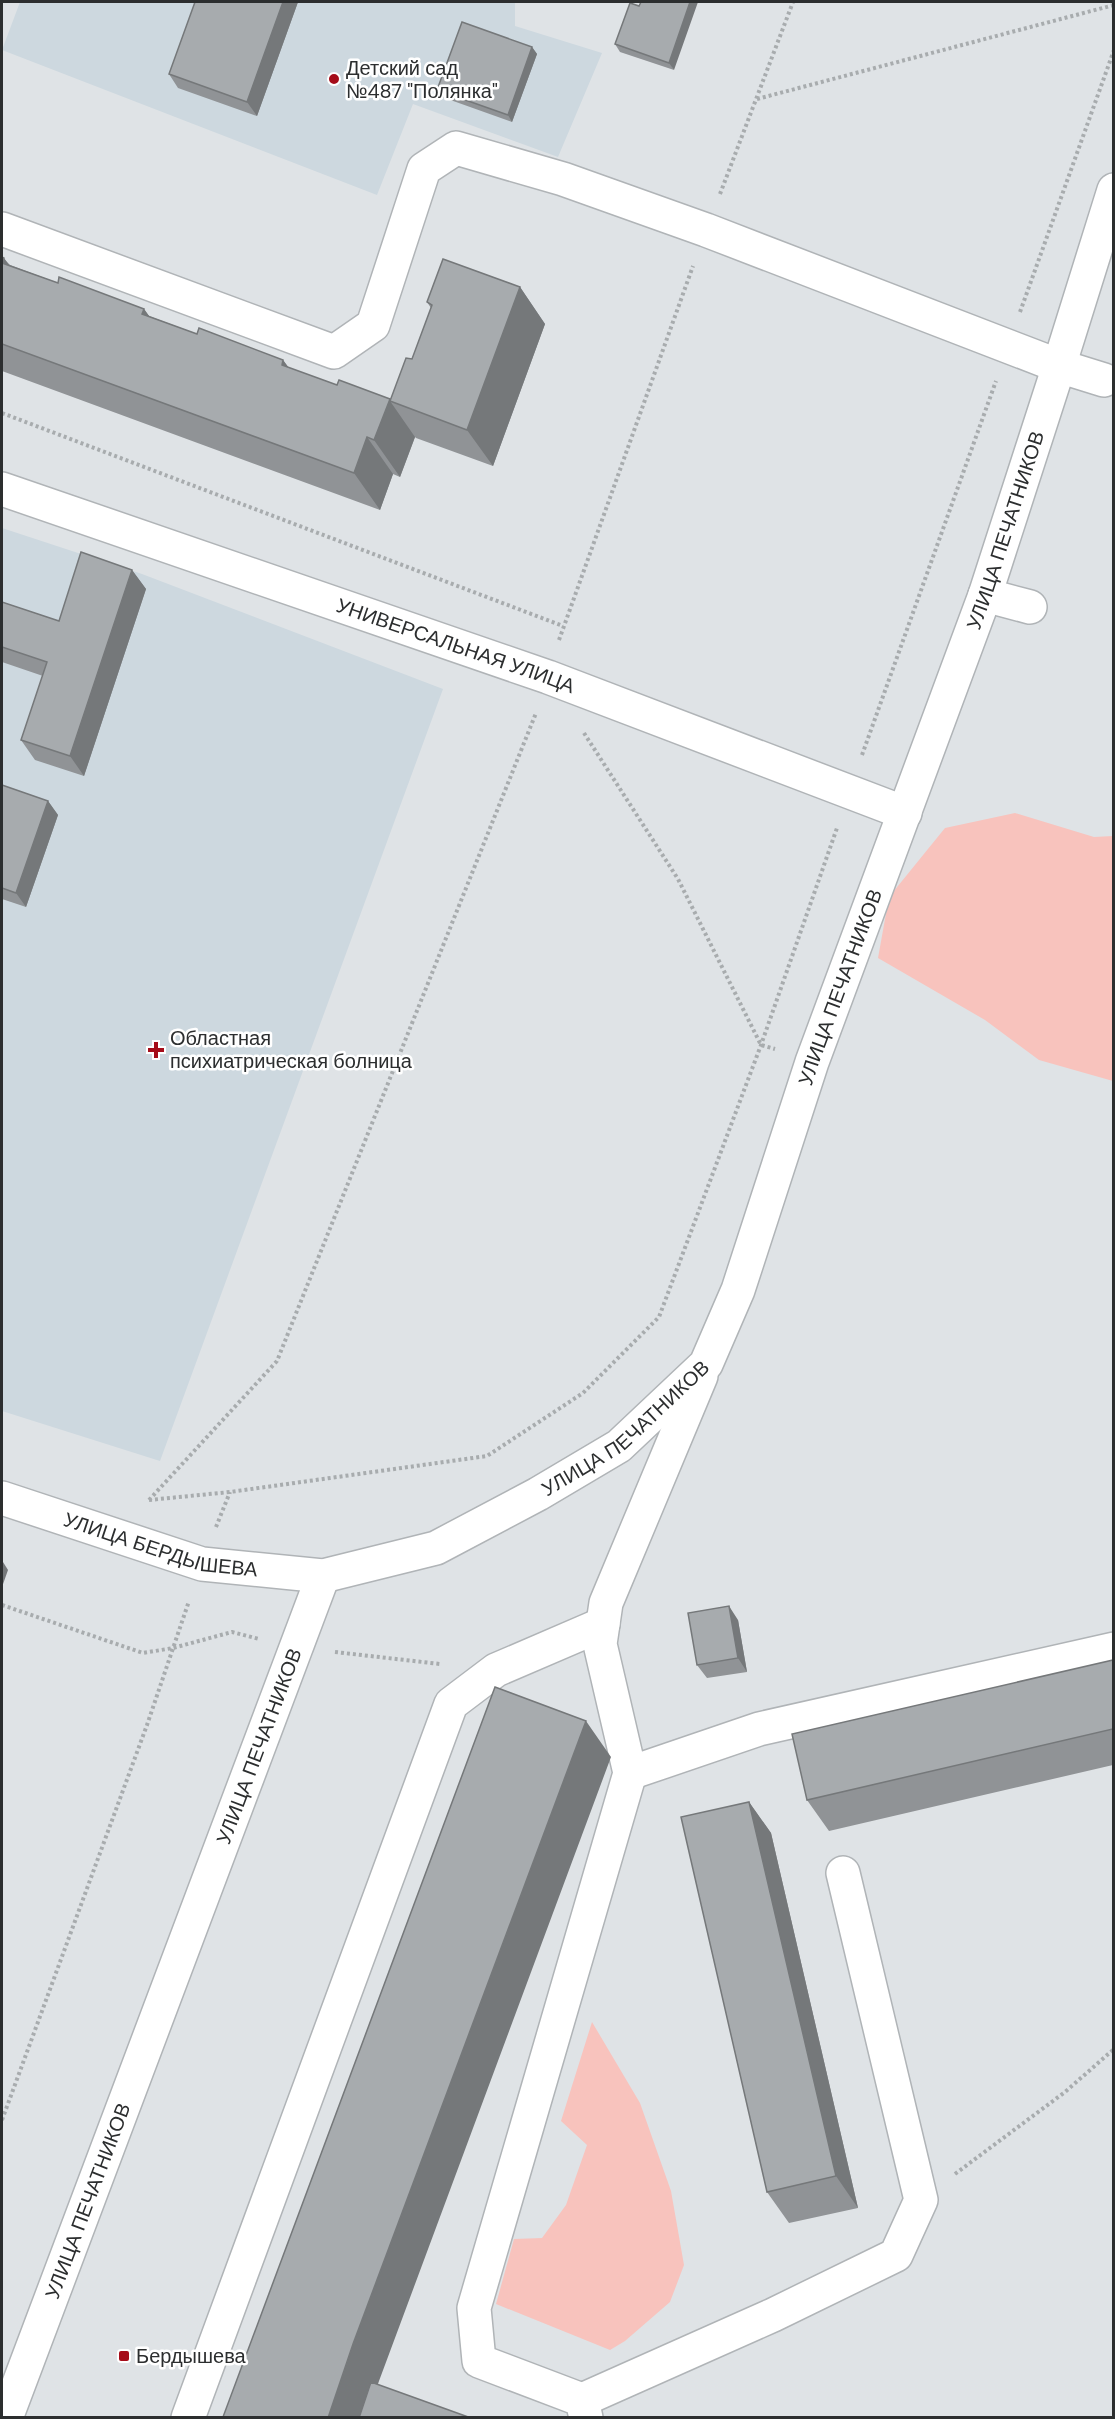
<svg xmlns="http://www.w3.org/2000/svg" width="1115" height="2419" font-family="'DM Sans',sans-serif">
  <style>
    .built { fill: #cdd8df }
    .green { fill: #f8c3bd }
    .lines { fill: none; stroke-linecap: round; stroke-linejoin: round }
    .minor-casing { stroke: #b0b4b7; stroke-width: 36 }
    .path { stroke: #a8acae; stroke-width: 4; stroke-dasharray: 3 3; stroke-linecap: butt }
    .minor { stroke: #fff; stroke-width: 33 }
    .wall { fill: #909396 }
    .shaded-wall { fill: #75787a }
    .building { fill: #a7abae; stroke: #75787a; stroke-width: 1.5 }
    .poi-dot { fill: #a50c19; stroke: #fff; stroke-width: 2 }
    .labels { text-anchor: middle; stroke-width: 5; stroke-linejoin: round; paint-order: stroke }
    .poi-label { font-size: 20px; fill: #2c2e2f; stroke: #fff; text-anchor: start }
    .street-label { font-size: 20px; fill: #2c2e2f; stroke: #fff }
  </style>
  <rect width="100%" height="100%" fill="#dfe3e6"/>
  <path class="built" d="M20 2H515V26L602 53 558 157 413 104 377 195 2 50Z
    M2 528 142 574 443 689 160 1461 2 1411Z"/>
  <path class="green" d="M1015 813 1094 837 1113 836V1081L1039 1060 985 1020 878 958 889 897 945 828Z
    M592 2022 640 2103 671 2191 684 2265 670 2302 625 2341 610 2350 496 2304 514 2239 542 2238 566 2205 587 2145 561 2121Z"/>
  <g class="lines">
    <defs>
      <g id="minor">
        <path d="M2 229 334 352 373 325 424 169 456 148 563 179 706 230 1059 366 1104 380"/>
        <path id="s1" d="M2 489 548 677 905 813"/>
        <path d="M985 595 1030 607"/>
        <path id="s2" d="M2 1498 202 1564 323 1576 436 1548 538 1494 619 1446 706 1364 738 1290 812 1062 985 595 1059 366 1114 190"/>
        <path d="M630 1773 759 1729 1114 1649"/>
        <path d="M582 2400 773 2315 896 2255 921 2200 843 1873"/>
        <path id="s3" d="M6 2418 323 1576"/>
        <path d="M188 2418 451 1704 496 1670 603 1624"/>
        <path d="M586 2418 582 2400 479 2361 474 2308 630 1773 600 1644 606 1603 701 1376"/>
      </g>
    </defs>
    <use href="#minor" class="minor-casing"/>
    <path class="path" d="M757 99 1114 5
      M720 194 793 2
      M1020 312 1114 50
      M2 413 563 626
      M559 640 693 266
      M584 733 678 879 761 1045 775 1049
      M862 755 996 381
      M149 1500 230 1492 487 1456 583 1393 659 1317 761 1045 837 828
      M149 1500 277 1361 536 713
      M216 1527 230 1492
      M2 1605 143 1653 173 1648 232 1632 259 1639
      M335 1652 440 1664
      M2 2120 147 1725 189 1601
      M955 2174 1065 2092 1114 2049"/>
    <use href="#minor" class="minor"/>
  </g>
  <path class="wall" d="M195 2H298L257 116 178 88 169 74Z
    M639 6 674 70 620 52 615 44Z
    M532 47 537 54 512 122 442 97 437 90Z
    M2 257 10 265 58 283 144 309 149 316 197 334 283 360 289 368 337 385 390 399 391 400 412 359 431 308 427 302 520 287 545 324 493 466 416 438 415 437 400 477 393 474 380 510 2 371Z
    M132 570 146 589 84 776 35 760 21 740 43 676 2 662V602L59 621Z
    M2 785 48 801 58 815 26 907 2 899Z
    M738 1620 747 1672 707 1678 697 1665Z
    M1113 1660V1765L829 1831 807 1800Z
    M749 1802 771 1833 858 2208 789 2223 767 2192Z"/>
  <path class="shaded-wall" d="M283 2H298L257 116 247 102Z
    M690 2H698L674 70 669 63Z
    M532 47 537 54 512 122 508 115Z
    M4 258 30 294 2 263Z
    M520 287 545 324 493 466 467 430Z
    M144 309 170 345 142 314Z
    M283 360 309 396 282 365Z
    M390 399 392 402 390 401 415 437 400 477 374 440Z
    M367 437 393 474 380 510 354 473Z
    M132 570 146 589 84 776 70 756Z
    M48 801 58 815 26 907 16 893Z
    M3 1562 8 1570 2 1587V1567Z
    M729 1606 738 1620 747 1672 738 1658Z
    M586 1721 611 1757 379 2381 366 2418H328L353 2344Z
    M749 1802 771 1833 858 2208 836 2176Z"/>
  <path class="building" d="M195 2H283L247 102 169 74Z
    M641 2H690L669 63 615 44 630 3 639 6Z
    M462 22 532 47 508 115 437 90Z
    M2 257 4 258 2 263 58 283 59 277 144 309 142 314 197 334 199 328 283 360 282 365 337 385 339 380 390 399 374 440 367 437 354 473 2 344Z
    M443 259 520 287 467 430 390 401 406 358 412 359 432 305 427 302Z
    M81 552 132 570 70 756 21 740 47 662 2 647V602L59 621Z
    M2 785 48 801 16 893 2 888Z
    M729 1606 738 1658 697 1665 688 1613Z
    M1113 1660V1729L807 1800 792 1734Z
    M495 1687 586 1721 353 2344 328 2418H224L223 2417Z
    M749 1802 836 2176 767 2192 681 1817Z
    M371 2382 471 2418H359Z"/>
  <g class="poi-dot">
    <circle cx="334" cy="79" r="6"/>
    <path d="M153 1041h6v6h6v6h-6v6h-6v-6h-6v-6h6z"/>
    <rect x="118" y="2350" width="12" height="12" rx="3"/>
  </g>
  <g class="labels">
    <g class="poi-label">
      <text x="346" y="75">Детский сад<tspan x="346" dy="23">№487 "Полянка"</tspan></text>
      <text x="170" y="1045">Областная<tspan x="170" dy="23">психиатрическая болница</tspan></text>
      <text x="136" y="2363">Бердышева</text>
    </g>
    <g class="street-label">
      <text dy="7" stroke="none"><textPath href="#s2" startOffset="1664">УЛИЦА ПЕЧАТНИКОВ</textPath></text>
      <text dy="7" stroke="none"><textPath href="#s1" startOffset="480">УНИВЕРСАЛЬНАЯ УЛИЦА</textPath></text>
      <text dy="7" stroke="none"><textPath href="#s2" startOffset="1178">УЛИЦА ПЕЧАТНИКОВ</textPath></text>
      <text dy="7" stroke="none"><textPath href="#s2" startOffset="674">УЛИЦА ПЕЧАТНИКОВ</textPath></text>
      <text dy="7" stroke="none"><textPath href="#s2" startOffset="166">УЛИЦА БЕРДЫШЕВА</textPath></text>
      <text dy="7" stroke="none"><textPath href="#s3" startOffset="718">УЛИЦА ПЕЧАТНИКОВ</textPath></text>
      <text dy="7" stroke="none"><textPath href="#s3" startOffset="232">УЛИЦА ПЕЧАТНИКОВ</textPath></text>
    </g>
  </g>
  <rect width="1115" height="2419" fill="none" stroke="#2c2e2f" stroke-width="6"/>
</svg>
